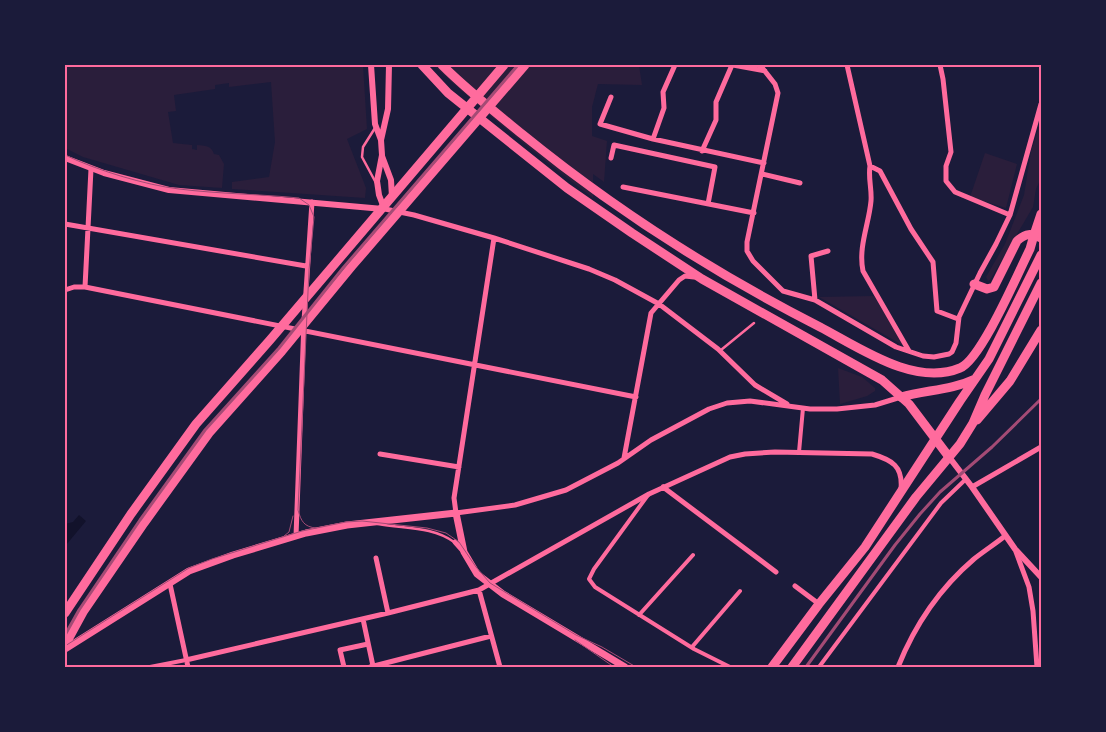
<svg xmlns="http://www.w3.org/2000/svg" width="1106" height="732" font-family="Literata,serif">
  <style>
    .green { fill: #2a1e3b }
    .water { fill: #12122b }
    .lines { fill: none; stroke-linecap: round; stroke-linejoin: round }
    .service { stroke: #ff6b9d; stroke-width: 2.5 }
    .pedestrian { stroke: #ff6b9d; stroke-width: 4 }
    .minor { stroke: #ff6b9d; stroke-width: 5 }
    .tertiary { stroke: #ff6b9d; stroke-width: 6 }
    .secondary { stroke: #ff6b9d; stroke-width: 7 }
    .trunk { stroke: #ff6b9d; stroke-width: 9 }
    .motorway { stroke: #ff6b9d; stroke-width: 9 }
    .tram { stroke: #a44b75; stroke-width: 1 }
    .rail { stroke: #a44b75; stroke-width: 3 }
    .neatline { fill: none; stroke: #ff6b9d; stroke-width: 2 }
  </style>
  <rect width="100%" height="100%" fill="#1b1b3a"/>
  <path class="green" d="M65 65H363L367 129 347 139 366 188 365 198 232 189V182L269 177 275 142 271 82 229 87V83L215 85V89L174 95 176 111 168 112 173 143 192 145V149L197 150V145C205 146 211 145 214 154L219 155 224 164 222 188 179 185 83 157 65 148Z
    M433 65H639L642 85 598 84 592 107V136L607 141 604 182 593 174V198C538 156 484 112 433 65Z
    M1041 122V178L1036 189 1033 207 990 280 988 281 986 277 1005 244 1024 195 1031 151Z
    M985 153 1017 164 1006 208 970 197Z
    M874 296 904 346 819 297Z
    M838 368 862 377 875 388V391L867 396 840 404Z"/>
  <path class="water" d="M79 515 86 521 66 545 65 524 73 522Z"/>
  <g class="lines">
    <path class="service" d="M375 128 363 147 362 157 376 183
      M721 350 754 323
      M378 524C404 529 432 526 454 542"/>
    <path class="pedestrian" d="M799 452 803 408
      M648 495 594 569 589 579 595 587 694 649 730 667
      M639 615 693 555
      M692 647 740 591
      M150 667 186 660
      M819 667 941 503 966 479"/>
    <path class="minor" d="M733 65 765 71
      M760 65 775 84 778 93 747 242V251L753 261 783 291 815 300 896 347 923 356 934 357 949 354 952 352 956 343 959 317 980 273 996 244 1010 215 1041 104
      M847 65 870 166C868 178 872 189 871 201 869 224 858 247 863 271L909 351
      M940 65 943 79 951 152 946 166V181L955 192 1010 215
      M611 97 600 124 653 139 764 163
      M653 139 664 108 663 92 675 65
      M702 151 716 120V102L732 65
      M611 158 614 145 715 167 708 204
      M870 166 880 171 911 229 933 262 937 311 958 319
      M762 174 800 183
      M623 187 754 213
      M385 209 414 215 494 238 589 269 615 280 659 304 718 349 755 385 787 404
      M65 224 306 266
      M494 238 454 498 456 513 515 505 566 490 618 463 651 440 709 409 727 403 750 401 810 409H837L875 405 901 397
      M85 287 91 169
      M65 290 74 287H85L636 397
      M815 300 811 256 828 251
      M380 454 459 467
      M624 458 651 313 679 280 685 276 694 277
      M663 487 776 572
      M972 487 1041 447
      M296 536 304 321 312 202
      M455 542 463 551
      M1016 552 1029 587 1033 611 1037 667
      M376 558 388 613
      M170 584 188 667
      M795 586 819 604
      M479 590 500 667
      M363 619 373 666
      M186 660 388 613 479 590 649 494 730 457 745 454 775 452 872 454C892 460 903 466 901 489
      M344 667 340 650 368 644
      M370 667 491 636
      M898 667C914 627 940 588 974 559 984 551 995 544 1005 536"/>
    <path class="tertiary" d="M371 65 375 124 381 140
      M382 156 391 180 392 197
      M65 158 104 173 169 190 383 209
      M384 208 379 195 377 181 382 155 381 140 388 109 389 65
      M949 457 972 487 1015 549 1041 577"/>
    <path class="secondary" d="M65 649 189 571 233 555 306 533 347 525 456 513 464 552 477 574 503 594 625 667"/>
    <path class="trunk" d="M1034 235 1041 214
      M974 284 987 289 994 287 1017 241C1026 233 1031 233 1041 238
      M901 397C926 390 952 390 975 379
      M977 420 1010 381 1041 330
      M772 667 819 604 865 547 960 401 989 359 1041 255
      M792 667 916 497 960 444 973 423 985 395 1041 283"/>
    <path class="motorway" d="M422 65 448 93 567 188 632 233 702 279 882 380 909 404 949 457
      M442 65C467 90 495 112 522 134 614 209 714 273 820 327 860 348 915 387 960 368 981 360 1018 273 1030 249L1034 235
      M65 613 131 514 196 424 270 340 504 65
      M65 645 83 612 144 523 209 433 282 351 352 266 525 65"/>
    <path class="tram" d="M65 155C96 170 145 185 179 189 219 194 259 194 299 198L309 205 314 217 309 270 298 510C301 521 304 527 316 528
      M284 536 289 532 293 516
      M575 640 614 667
      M65 646 189 568 212 559 302 531 346 522 362 521 427 528 446 533 459 542 476 567 490 583 576 635 602 647 636 667"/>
    <path class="rail" d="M65 635 79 610 140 520 205 430 279 348 343 268 518 65
      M806 667 895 545 920 514 940 492 992 447 1041 399"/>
  </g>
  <rect width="1106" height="732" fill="none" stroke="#1b1b3a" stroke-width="132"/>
  <rect x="66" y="66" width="974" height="600" class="neatline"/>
</svg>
